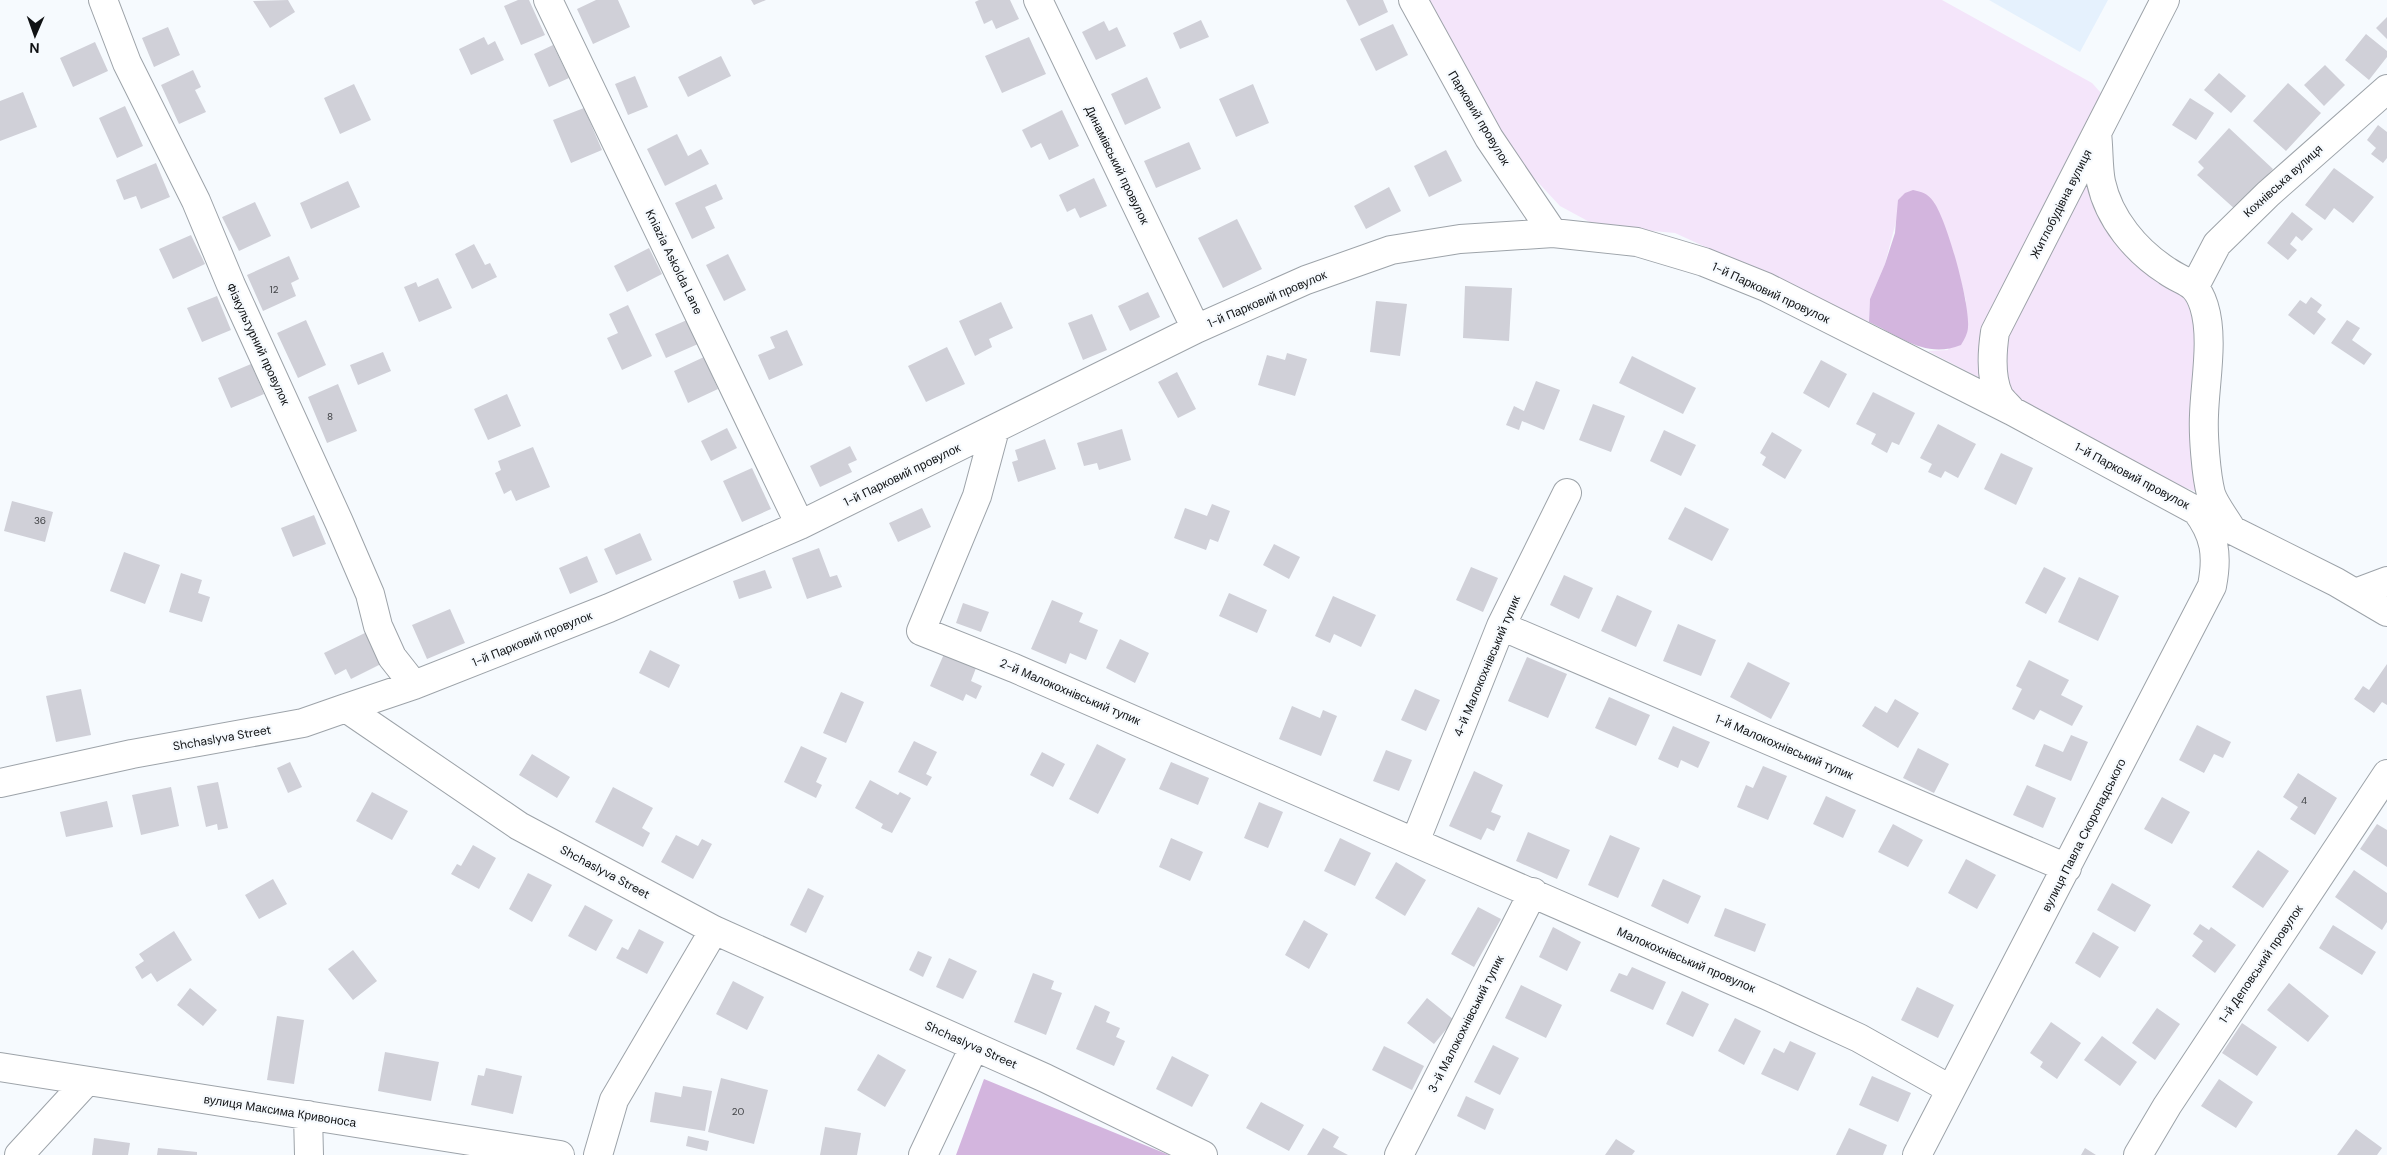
<svg xmlns="http://www.w3.org/2000/svg" width="2387" height="1155" font-family="'DM Sans',sans-serif">
  <style>
    .built { fill: #e5f1fd }
    .green { fill: #f4e5fa }
    .forest { fill: #d3b5de }
    .building { fill: #d0d0d8 }
    .lines { fill: none; stroke-linecap: round; stroke-linejoin: round }
    .minor-casing { stroke: #9da3a9; stroke-width: 30 }
    .minor { stroke: #fff; stroke-width: 28 }
    .labels { text-anchor: middle; stroke-width: 4.5; stroke-linejoin: round; paint-order: stroke }
    .number-label { font-size: 10px; fill: #404245 }
    .street-label { font-size: 12px; fill: #101214; stroke: #f6fafe }
  </style>
  <rect width="100%" height="100%" fill="#f6fafe"/>
  <path class="built" d="M1989 0H2108L2080 52Z"/>
  <path class="green" d="M1424 0H1942L2092 83 2101 93 2100 106 2084 134 2087 187 2099 211 2165 283 2186 300 2201 342 2197 492 2146 473 2066 429 2018 398 1928 351 1948 350 1966 301 1953 251 1934 202 1897 218 1885 264 1870 299 1869 322 1675 233 1597 226 1560 206 1509 151Z"/>
  <path class="forest" d="M1913 190C1922 192 1927 193 1933 201 1947 219 1970 304 1968 327 1968 333 1964 340 1961 345 1926 359 1901 337 1869 322L1870 299 1885 264 1895 233 1898 200 1905 193Z
    M984 1079 1169 1155H956Z"/>
  <path class="building" d="M288 0 295 12 270 28 253 1Z
    M518 0H529L545 35 521 45 504 6Z
    M596 0H618L630 27 593 44 577 9Z
    M751 0H766L754 5Z
    M979 0H1010L1019 19 996 29 992 20 984 24 975 2Z
    M1346 0H1383L1388 12 1359 26Z
    M2387 17V39L2376 28Z
    M1201 20 1209 37 1180 49 1173 33Z
    M1104 21 1109 31 1117 27 1126 46 1096 60 1082 32Z
    M1393 24 1408 55 1376 71 1360 39Z
    M168 27 180 55 154 67 142 38Z
    M2366 34 2387 51V57L2369 80 2345 60Z
    M484 37 488 45 495 41 504 60 471 75 459 49Z
    M1029 37 1046 74 1002 93 985 56Z
    M95 42 108 71 73 87 60 58Z
    M553 45 569 78 549 87 534 54Z
    M721 56 731 76 688 97 678 77Z
    M2325 65 2345 85 2324 106 2304 85Z
    M193 70 201 87 195 90 206 112 179 124 161 85Z
    M2219 73 2246 96 2231 113 2204 90Z
    M635 76 648 107 628 115 615 84Z
    M1147 77 1161 108 1125 125 1111 94Z
    M2288 83 2321 113 2286 151 2253 121Z
    M354 84 371 120 340 134 324 98Z
    M1253 84 1269 123 1236 137 1219 99Z
    M23 92 37 127 0 141V101Z
    M2190 98 2214 113 2196 140 2172 125Z
    M125 106 143 146 117 158 99 118Z
    M584 108 602 150 571 163 553 120Z
    M1062 110 1079 146 1049 160 1041 143 1031 148 1022 130Z
    M2378 125 2387 132V158L2383 163 2371 154 2376 148 2367 140Z
    M2229 128 2273 169 2236 210 2197 175 2204 168 2198 162Z
    M677 134 688 156 701 149 709 164 665 186 647 149Z
    M1189 142 1201 169 1156 188 1144 161Z
    M1446 150 1462 181 1429 197 1414 166Z
    M156 163 170 197 141 209 136 196 124 200 116 180Z
    M2334 168 2374 197 2353 223 2334 208 2325 220 2305 205Z
    M1094 178 1107 206 1080 218 1075 208 1067 212 1059 195Z
    M348 181 360 207 311 229 300 203Z
    M716 184 723 199 705 207 715 228 692 239 675 203Z
    M1389 187 1401 211 1366 229 1354 206Z
    M255 202 271 236 239 251 222 217Z
    M2292 212 2313 229 2302 241 2296 236 2290 244 2297 250 2288 260 2267 243Z
    M1237 219 1262 269 1223 288 1198 238Z
    M191 235 205 264 173 279 159 249Z
    M474 244 485 265 490 263 497 277 472 289 455 254Z
    M649 248 662 274 627 292 614 266Z
    M728 254 746 290 724 301 706 265Z
    M289 256 299 279 291 283 296 296 263 311 247 275Z
    M438 278 452 308 419 322 404 287 416 282 418 287Z
    M1465 286 1512 288 1509 341 1463 338Z
    M1148 292 1160 317 1130 331 1118 306Z
    M217 296 231 330 202 342 187 308Z
    M2311 297 2322 305 2317 312 2326 319 2314 335 2288 315 2300 300 2306 304Z
    M1376 301 1407 304 1400 356 1370 352Z
    M1001 302 1013 328 989 339 992 347 975 356 959 321Z
    M628 305 652 356 622 370 607 338 618 333 609 314Z
    M1092 314 1107 350 1083 360 1068 323Z
    M306 320 326 365 298 378 277 333Z
    M687 320 698 344 666 358 655 334Z
    M2347 320 2360 328 2352 340 2372 354 2364 365 2331 343Z
    M787 330 803 365 769 380 758 355 775 348 770 337Z
    M947 347 965 384 926 402 908 366Z
    M383 352 391 371 358 385 350 365Z
    M1287 353 1307 359 1295 396 1258 385 1267 355 1285 360Z
    M1632 356 1696 388 1683 414 1619 383Z
    M704 357 718 389 688 403 674 371Z
    M1821 360 1847 374 1829 408 1803 393Z
    M251 364 264 394 231 408 218 378Z
    M1177 372 1196 409 1178 418 1158 382Z
    M1536 381 1560 390 1544 430 1522 421 1519 430 1506 425 1514 406 1524 411Z
    M338 384 357 431 327 443 308 397Z
    M1873 392 1915 413 1899 445 1892 442 1887 453 1871 444 1876 434 1856 424Z
    M507 394 521 426 488 440 474 409Z
    M1593 404 1625 416 1611 452 1579 440Z
    M1938 424 1976 444 1958 478 1945 471 1941 478 1928 472 1932 464 1920 458Z
    M727 428 737 448 711 461 701 441Z
    M1122 429 1131 460 1099 470 1097 463 1084 466 1077 443Z
    M1664 430 1696 445 1681 476 1650 461Z
    M1772 432 1802 450 1785 479 1762 465 1766 457 1760 453Z
    M1045 439 1056 469 1018 482 1012 462 1018 460 1015 450Z
    M850 446 857 460 848 464 852 472 820 487 810 466Z
    M533 447 550 487 516 501 511 490 504 494 495 473 501 470 498 461Z
    M2001 453 2033 468 2016 505 1984 489Z
    M752 468 771 509 742 522 723 481Z
    M12 501 53 512 45 542 4 531Z
    M1212 504 1230 511 1218 542 1210 539 1206 550 1174 538 1185 508 1207 516Z
    M1685 507 1729 529 1712 561 1668 539Z
    M922 508 931 527 898 542 889 523Z
    M314 515 326 544 293 557 281 528Z
    M640 533 652 560 616 575 604 549Z
    M1274 544 1300 557 1289 579 1263 565Z
    M819 548 830 577 837 575 842 587 807 599 792 558Z
    M124 552 160 565 145 604 110 591Z
    M587 556 598 582 570 594 559 568Z
    M1471 567 1498 578 1483 612 1456 600Z
    M2044 567 2066 578 2046 614 2025 603Z
    M765 570 772 588 739 599 733 581Z
    M181 573 202 580 198 593 210 597 202 622 169 612Z
    M1564 575 1593 588 1579 619 1550 605Z
    M2079 577 2119 596 2098 641 2058 622Z
    M1229 593 1267 610 1257 633 1219 616Z
    M1617 595 1652 611 1636 647 1601 631Z
    M1333 596 1376 615 1361 647 1334 634 1330 643 1315 636Z
    M1052 600 1083 613 1079 622 1098 630 1086 660 1070 653 1066 664 1031 649Z
    M963 603 989 612 981 632 956 623Z
    M450 609 465 643 427 659 412 625Z
    M1678 624 1716 640 1701 676 1663 661Z
    M369 631 385 662 351 679 346 669 335 675 324 653Z
    M1120 639 1149 653 1135 683 1106 668Z
    M650 650 680 665 669 688 639 673Z
    M944 654 976 668 971 681 982 686 976 699 966 694 963 701 930 686Z
    M1527 657 1567 674 1548 718 1508 701Z
    M2029 660 2069 680 2061 695 2083 706 2072 726 2040 710 2034 720 2012 709 2022 689 2016 686Z
    M1748 662 1790 683 1771 719 1730 697Z
    M2387 664V705L2382 702 2374 713 2354 699 2363 686 2369 690Z
    M81 689 91 735 56 742 46 696Z
    M1415 689 1440 700 1426 731 1401 720Z
    M841 692 864 702 846 743 823 733Z
    M1609 697 1650 715 1636 746 1595 728Z
    M1895 699 1919 713 1898 748 1862 726 1875 706 1887 713Z
    M1292 706 1320 718 1323 710 1337 716 1321 756 1279 739Z
    M2197 725 2231 742 2223 758 2214 754 2204 773 2179 760Z
    M1673 726 1710 742 1698 768 1681 760 1678 768 1658 759Z
    M2071 735 2088 742 2071 781 2035 766 2044 744 2063 752Z
    M914 741 937 752 926 774 932 777 927 786 898 772Z
    M1097 744 1126 759 1098 814 1069 799Z
    M801 746 827 758 816 782 822 785 816 798 784 782Z
    M1918 748 1949 764 1934 793 1903 778Z
    M1386 750 1412 760 1399 791 1373 781Z
    M1042 752 1065 764 1053 787 1030 775Z
    M532 754 570 777 557 798 519 775Z
    M290 762 302 787 288 793 277 768Z
    M1171 762 1209 778 1198 805 1159 789Z
    M1763 766 1787 776 1768 820 1737 807 1746 785 1753 788Z
    M1474 771 1503 785 1491 812 1501 816 1494 831 1487 828 1481 840 1449 826Z
    M2298 773 2337 798 2315 835 2290 819 2298 807 2283 797Z
    M870 780 898 795 900 792 911 798 892 833 881 828 883 824 855 808Z
    M218 782 228 828 218 830 217 824 206 827 197 786Z
    M2027 785 2056 798 2043 828 2013 815Z
    M171 787 179 826 141 835 132 795Z
    M613 787 653 808 642 828 650 833 643 847 595 822Z
    M372 792 408 811 392 840 356 821Z
    M1826 796 1856 810 1843 838 1813 824Z
    M2162 797 2190 812 2172 844 2144 829Z
    M107 801 113 827 66 837 60 812Z
    M1259 802 1283 812 1268 848 1244 838Z
    M1893 824 1923 840 1908 867 1878 852Z
    M2377 824 2387 830V867L2360 849Z
    M1528 832 1570 850 1557 879 1516 861Z
    M676 835 698 846 702 839 712 844 693 879 661 862Z
    M1610 835 1640 848 1618 898 1588 885Z
    M1171 838 1203 852 1190 881 1159 867Z
    M1340 838 1371 853 1355 886 1324 871Z
    M473 845 496 858 479 889 451 874 457 864 461 866Z
    M2258 850 2289 871 2263 908 2232 887Z
    M1966 859 1996 875 1977 909 1948 893Z
    M1396 862 1426 880 1405 916 1375 898Z
    M2354 870 2387 893V922L2382 930 2335 897Z
    M528 873 552 885 532 922 509 909Z
    M273 879 287 904 259 919 245 895Z
    M1663 879 1701 896 1688 924 1651 906Z
    M2112 883 2151 905 2135 932 2097 910Z
    M808 888 824 896 806 933 790 925Z
    M585 905 613 920 596 951 568 936Z
    M1478 907 1501 919 1474 967 1451 954Z
    M1725 908 1766 924 1755 952 1714 936Z
    M1304 920 1328 934 1309 969 1285 955Z
    M2200 924 2209 930 2211 927 2236 945 2215 973 2192 956 2203 941 2193 934Z
    M2333 925 2376 952 2362 975 2319 948Z
    M1553 927 1581 942 1567 971 1539 957Z
    M639 929 664 942 647 974 616 958 622 947 628 950Z
    M174 931 192 960 157 982 151 973 142 979 135 967 144 961 139 954Z
    M2093 932 2119 947 2100 978 2075 963Z
    M353 950 377 981 353 1000 328 969Z
    M918 951 932 957 923 977 909 970Z
    M949 958 977 971 963 999 936 987Z
    M1632 967 1666 982 1653 1010 1610 991 1619 973 1627 976Z
    M1033 973 1054 981 1051 989 1062 993 1046 1035 1014 1022Z
    M733 981 764 997 747 1030 716 1014Z
    M2289 983 2329 1016 2308 1042 2267 1010Z
    M1521 985 1562 1005 1546 1038 1505 1018Z
    M1917 987 1954 1005 1938 1038 1901 1020Z
    M190 988 217 1010 203 1026 177 1005Z
    M1682 991 1709 1004 1693 1037 1666 1024Z
    M1427 998 1454 1020 1434 1044 1407 1023Z
    M1095 1005 1110 1012 1106 1022 1120 1028 1116 1037 1125 1041 1114 1066 1076 1049Z
    M2157 1008 2180 1024 2155 1060 2132 1043Z
    M277 1016 304 1020 294 1084 267 1080Z
    M1735 1018 1761 1031 1744 1065 1718 1051Z
    M2051 1022 2081 1043 2057 1079 2040 1067 2043 1062 2030 1053Z
    M2242 1023 2277 1047 2257 1076 2222 1053Z
    M2102 1036 2137 1062 2120 1086 2084 1060Z
    M1790 1041 1816 1053 1798 1091 1761 1074 1774 1048 1784 1053Z
    M1493 1045 1519 1058 1500 1095 1474 1082Z
    M1384 1046 1424 1066 1412 1090 1372 1070Z
    M385 1052 439 1062 431 1101 378 1091Z
    M878 1054 906 1070 885 1107 857 1090Z
    M1172 1056 1209 1075 1192 1107 1156 1089Z
    M486 1068 522 1076 513 1114 471 1105 478 1075 484 1076Z
    M1872 1076 1911 1093 1898 1122 1859 1105Z
    M721 1078 768 1090 754 1144 708 1132Z
    M2219 1079 2253 1102 2236 1128 2201 1106Z
    M683 1086 712 1091 705 1131 650 1122 655 1092 681 1097Z
    M1466 1096 1494 1109 1485 1130 1457 1116Z
    M1261 1102 1304 1125 1289 1151 1246 1128Z
    M825 1127 861 1133 857 1155H820Z
    M1323 1128 1339 1137 1333 1147 1348 1155H1307Z
    M1849 1128 1887 1145 1883 1155H1836Z
    M2356 1129 2382 1148 2377 1155H2337Z
    M688 1136 709 1141 707 1151 686 1146Z
    M94 1138 130 1143 128 1155H92Z
    M1616 1139 1635 1151 1632 1155H1605Z
    M158 1148 197 1152V1155H157Z
    M2085 1148 2096 1155H2081Z"/>
  <g class="lines">
    <defs>
      <path id="minor" d="M103 0 127 63 196 201 231 285 339 522 370 594 378 626 392 657 414 685
        M548 0 800 525
        M1038 0 1196 329
        M1413 0 1489 138 1553 233
        M2097 133C2099 149 2098 167 2101 182 2109 219 2136 251 2167 271 2186 284 2196 281 2204 306 2214 338 2205 382 2204 415 2203 435 2206 475 2211 494 2215 506 2226 519 2232 530
        M2195 286 2217 244 2268 194 2387 89
        M2012 411C2008 406 2002 401 1999 396 1990 377 1992 352 1995 332L2165 0
        M995 429 977 496 921 631 1014 668 1768 996 1859 1038 1950 1089
        M2355 593 2387 581
        M1501 626 2067 868
        M346 708 414 685 609 608 800 525 1196 329 1306 280 1391 250 1460 239 1553 233 1637 242 1704 262 1766 287 2012 411 2232 530 2336 582 2387 612
        M0 783 132 754 303 723 346 708 519 826 714 930 1045 1078 1203 1155
        M1415 842 1501 626 1567 493
        M0 1067 560 1155
        M308 1115 309 1155
        M19 1155 87 1081
        M598 1155 614 1100 714 930
        M923 1155 974 1047
        M1399 1155 1533 892
        M1917 1155 2212 586C2218 555 2215 535 2196 510
        M2138 1155 2167 1106 2387 774"/>
    </defs>
    <use href="#minor" class="minor-casing"/>
    <use href="#minor" class="minor"/>
  </g>
  <g class="labels">
    <g class="number-label">
      <text x="274" y="293">12</text>
      <text x="330" y="420">8</text>
      <text x="40" y="524">36</text>
      <text x="2304" y="804">4</text>
      <text x="738" y="1115">20</text>
    </g>
    <g class="street-label">
      <text transform="translate(1479 118) rotate(59)" y="4">Парковий провулок</text>
      <text transform="translate(1117 165) rotate(64)" y="4">Динамівський провулок</text>
      <text transform="translate(2283 181) rotate(-42)" y="4">Кохнівська вулиця</text>
      <text transform="translate(2061 204) rotate(-63)" y="4">Житлобудівна вулиця</text>
      <text transform="translate(674 262) rotate(64)" y="4">Kniazia Askolda Lane</text>
      <text transform="translate(1771 293) rotate(25)" y="4">1-й Парковий провулок</text>
      <text transform="translate(1267 299) rotate(-23)" y="4">1-й Парковий провулок</text>
      <text transform="translate(258 344) rotate(65)" y="4">Фізкультурний провулок</text>
      <text transform="translate(902 475) rotate(-26)" y="4">1-й Парковий провулок</text>
      <text transform="translate(2132 476) rotate(28)" y="4">1-й Парковий провулок</text>
      <text transform="translate(532 639) rotate(-22)" y="4">1-й Парковий провулок</text>
      <text transform="translate(1487 666) rotate(-67)" y="4">4-й Малокохнівський тупик</text>
      <text transform="translate(1070 692) rotate(23)" y="4">2-й Малокохнівський тупик</text>
      <text transform="translate(222 738) rotate(-10)" y="4">Shchaslyva Street</text>
      <text transform="translate(1784 747) rotate(23)" y="4">1-й Малокохнівський тупик</text>
      <text transform="translate(2084 835) rotate(-63)" y="4">вулиця Павла Скоропадського</text>
      <text transform="translate(605 872) rotate(28)" y="4">Shchaslyva Street</text>
      <text transform="translate(1686 960) rotate(23)" y="4">Малокохнівський провулок</text>
      <text transform="translate(2261 964) rotate(-56)" y="4">1-й Деповський провулок</text>
      <text transform="translate(1466 1024) rotate(-63)" y="4">3-й Малокохнівський тупик</text>
      <text transform="translate(971 1045) rotate(24)" y="4">Shchaslyva Street</text>
      <text transform="translate(280 1111) rotate(9)" y="4">вулиця Максима Кривоноса</text>
    </g>
  </g>
  <g transform="translate(35 35) rotate(182)" stroke="#f6fafe" stroke-width="4" paint-order="stroke">
  <path d="M0-4L9 19L0 12L-9 19Z" fill="#101214"/>
  <text y="-8" font-size="14" font-weight="bold" text-anchor="middle" fill="#101214">N</text>
  </g>
</svg>
